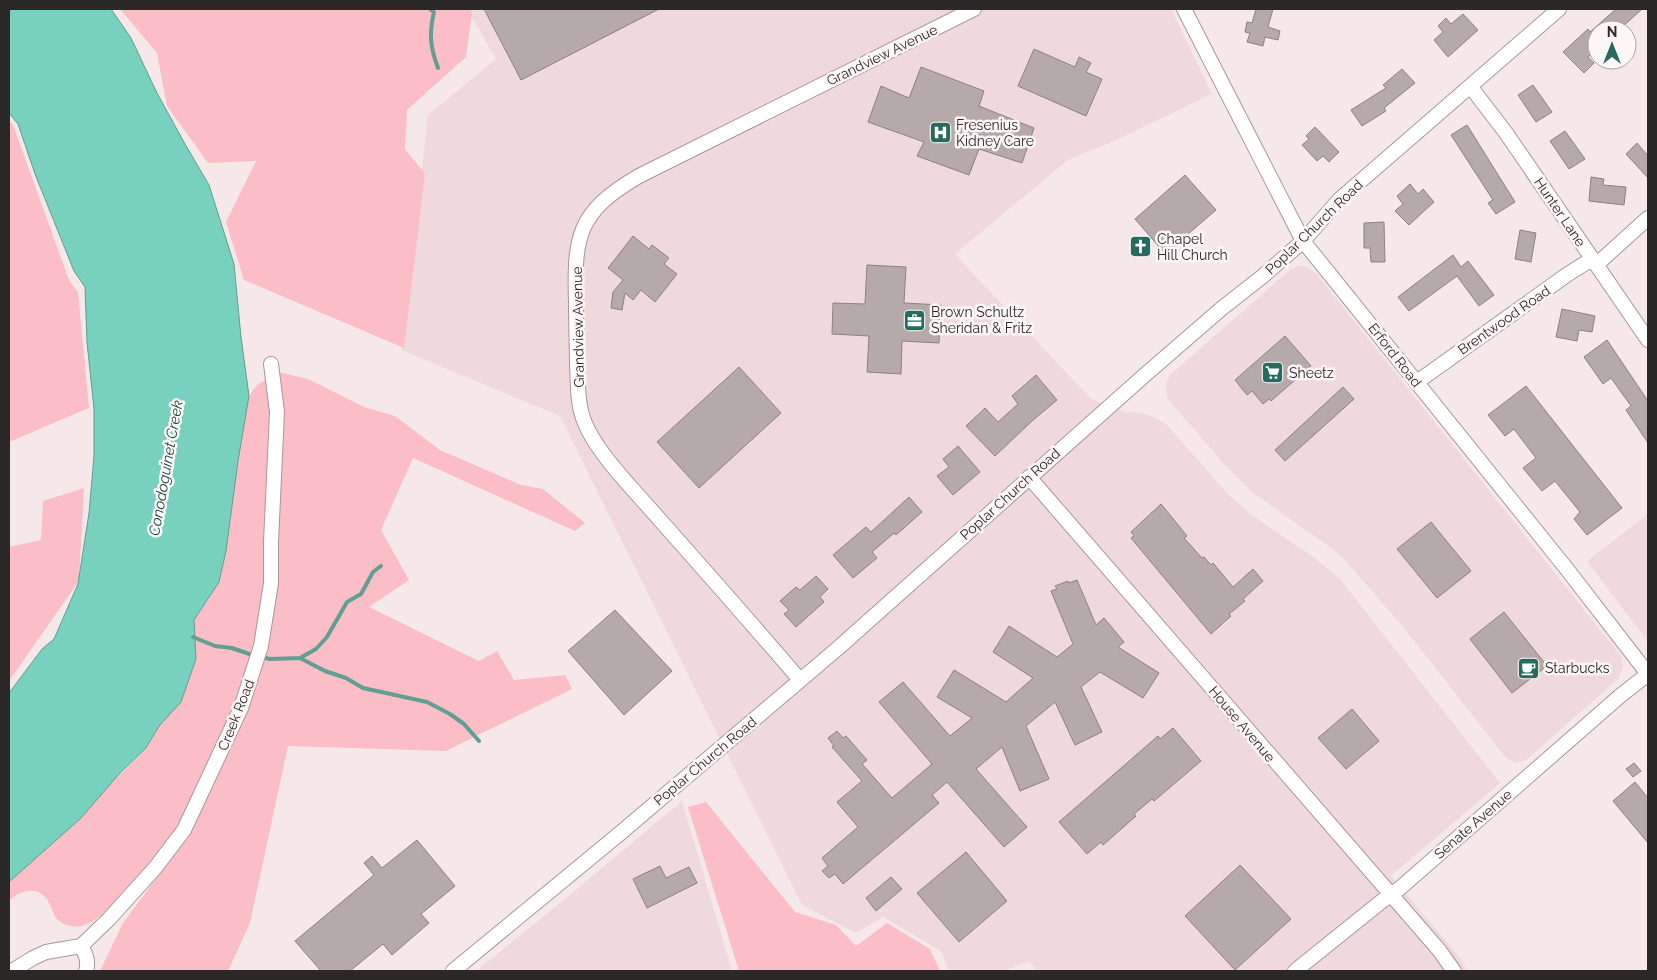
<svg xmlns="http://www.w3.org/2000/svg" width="1657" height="980" font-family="Raleway,sans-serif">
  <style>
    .built { fill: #f0d9dc }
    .green { fill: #fbbec6 }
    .water { fill: #78d0be; stroke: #629e91 }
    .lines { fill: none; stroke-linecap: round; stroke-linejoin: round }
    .stream { stroke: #629e91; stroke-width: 4 }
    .building { fill: #b6a9aa; stroke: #8d8182 }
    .minor-casing { stroke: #a49899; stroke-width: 16 }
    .minor { stroke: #fff; stroke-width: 14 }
    .labels { text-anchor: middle; stroke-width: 5; stroke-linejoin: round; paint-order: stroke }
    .street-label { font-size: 14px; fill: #2d2828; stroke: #fff7f7 }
    .poi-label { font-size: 14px; fill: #2d2828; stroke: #fff7f7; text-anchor: start }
    .water-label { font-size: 15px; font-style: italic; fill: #1f4840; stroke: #fff7f7 }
  </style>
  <rect width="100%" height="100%" fill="#f6e8e9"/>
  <path class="built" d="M467 9H1171L1212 94 1112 142 1068 160 955 254 1091 399 1128 413 1134 412 1142 413 1154 417 1167 425 1228 494 1249 513 1316 559 1340 579 1500 783 1391 876 1462 960 1467 971H1037L1029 961 1004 971H949L941 951 883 917 856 933 802 905 560 416 401 350 428 115 496 59Z
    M1298 266H1304L1315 272 1621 656 1623 667 1618 679 1526 760 1516 763 1506 758 1408 633 1345 560 1334 550 1253 493 1224 464 1167 398 1166 384 1170 375 1290 270Z
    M1648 514V642L1587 561Z
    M682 801 732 971H476L565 899Z"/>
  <path class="green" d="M120 9H470L472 14 466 57 407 110 405 149 425 174 404 348 244 280 226 222 256 161 208 163 167 106 157 53Z
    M9 121 13 125 69 280 78 292 89 408 9 442Z
    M279 372 308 379 364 407 395 416 440 450 521 485 543 489 585 523 575 531 413 458 381 530 409 580 369 607 479 661 497 651 514 680 565 675 572 689 446 751 288 746 250 923 228 971H100L123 923 189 834 180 826C161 849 109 921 81 926 73 928 62 925 56 918 53 913 51 906 48 901 38 885 20 890 9 901V882L38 855 146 749 159 726 181 701 194 620 219 582 226 551 238 461 249 396 257 385Z
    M84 488 79 581 9 681V547L41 540 43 501Z
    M706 802 795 912 836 925 856 946 887 923 930 949 940 971H739L688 807Z"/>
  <path class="water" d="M9 9H111L131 38 157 93 185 144 209 185 234 264 241 337 249 396 238 461 226 551 219 582 194 620 196 659 181 702 159 726 146 748 120 773 81 818 9 882V693L42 649 54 639 78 584 89 513 94 456V409L87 342 85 287 74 271 35 174 18 124 9 113Z"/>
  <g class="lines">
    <path class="stream" d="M430 9 434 12C429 33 430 47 438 68
      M193 637 215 646 232 648 255 656
      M261 657 270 659 300 658 325 671 346 678 363 688 427 702 450 714 464 724 479 741
      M300 658 316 649 327 637 347 602 361 594 373 572 381 566"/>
  </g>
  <path class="building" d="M484 9H659L521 80Z
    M1256 9H1273L1268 27 1280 31 1278 40 1265 37 1263 46 1247 42 1250 33 1245 32 1247 22 1252 23Z
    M1616 9H1642L1619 30H1597V49L1588 57 1594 63 1584 73 1563 52 1588 29 1590 32Z
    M1463 14 1478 30 1448 57 1434 40 1443 32 1438 26 1446 18 1451 24Z
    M1034 49 1075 67 1079 57 1091 63 1086 72 1102 79 1086 116 1018 86Z
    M921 67 984 91 979 106 1034 128 1022 163 979 149 969 175 917 156 924 142 868 122 881 86 909 98Z
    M1402 69 1415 83 1384 108 1386 111 1362 126 1351 110 1386 88 1383 85Z
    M1533 85 1552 112 1536 122 1518 95Z
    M1467 125 1515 202 1496 214 1488 203 1493 200 1451 135Z
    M1315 127 1339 152 1329 162 1323 156 1317 161 1302 145 1309 139 1306 136Z
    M1565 131 1585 159 1569 169 1550 141Z
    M1637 143 1648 156V178L1626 154Z
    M1185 175 1216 210 1180 241 1182 243 1167 256 1135 219Z
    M1591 177 1604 179 1603 185 1626 187 1624 205 1589 201Z
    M1410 184 1418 194 1423 189 1434 202 1409 225 1395 211 1403 204 1397 196Z
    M1384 222 1385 262H1371L1370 248H1364V223Z
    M1520 230 1536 233 1531 262 1515 259Z
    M633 236 649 249 652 245 669 258 664 264 677 274 655 302 641 290 633 300 625 293 622 310 611 308 613 292 623 280 608 268Z
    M1453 255 1461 267 1468 261 1494 295 1479 306 1457 276 1409 311 1398 297Z
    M867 265 906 267 904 303 941 305 939 343 902 341 901 374 867 372 869 336 832 334 833 303 865 304Z
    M1562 309 1595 316 1592 332 1579 330 1577 341 1556 337Z
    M1285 336 1311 366 1271 401 1269 399 1263 404 1252 391 1247 395 1235 380Z
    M1607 340 1648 401V443L1626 410 1631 406 1611 378 1603 384 1584 357Z
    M739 367 781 413 699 488 657 442Z
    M1036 375 1057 400 1032 421 995 456 966 426 985 408 998 422 1018 404 1012 396Z
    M1526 386 1622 508 1587 535 1574 519 1580 512 1555 481 1542 491 1523 468 1536 458 1514 429 1505 436 1488 415Z
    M1343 387 1354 399 1285 461 1275 450Z
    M958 446 980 472 953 495 937 476 949 467 943 459Z
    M909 497 922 512 896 535 894 533 872 552 877 558 853 578 833 555 866 527 871 532Z
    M1161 504 1187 536 1184 538 1202 558 1204 557 1211 565 1213 563 1233 587 1253 569 1263 581 1243 599 1245 601 1229 614 1231 616 1211 634 1131 538 1134 536 1131 532Z
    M1431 522 1471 571 1437 598 1397 549Z
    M816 576 828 589 820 597 824 602 796 627 784 614 789 610 780 601 796 587 800 590Z
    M1077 580 1096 625 1104 618 1124 642 1118 647 1159 673 1143 698 1100 672 1081 687 1102 732 1075 745 1055 702 1026 726 1049 779 1020 791 1002 747 976 769 1027 827 1004 847 947 782 932 795 939 803 843 884 835 874 829 878 822 871 828 866 822 858 858 827 837 802 862 781 832 747 834 746 828 738 837 731 843 738 846 736 867 760 862 764 892 798 932 764 879 702 903 682 950 736 972 718 937 697 954 670 1006 702 1033 678 993 652 1009 626 1057 657 1073 644 1051 591 1057 589 1055 586 1068 581 1069 583Z
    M615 610 672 671 624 715 568 651Z
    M1504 612 1547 666 1512 693 1470 639Z
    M1352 709 1379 741 1346 769 1318 738Z
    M1173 728 1201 761 1154 801 1152 799 1134 814 1136 816 1103 845 1101 842 1087 854 1059 822 1158 736 1160 739Z
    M1634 763 1641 771 1633 777 1626 769Z
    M1635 782 1648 798V843L1613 801Z
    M417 840 455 886 421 914 429 923 392 955 383 944 350 971H321L295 941 374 875 364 863 372 856 382 868Z
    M966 852 1007 901 959 942 917 893Z
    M1240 865 1291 919 1235 970 1185 916Z
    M660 866 666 878 689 867 697 883 647 908 633 879Z
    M891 877 902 889 876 911 866 898Z"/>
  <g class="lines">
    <defs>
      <path id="minor" d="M1184 9 1303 241 1566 568 1648 674
        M1470 86 1506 133 1648 340
        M1596 265 1648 218
        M1417 382 1568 274 1592 259
        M1029 477 1439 950 1454 971
        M800 680C754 626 707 573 660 520 636 492 594 451 583 418 577 401 578 382 577 365 577 345 576 325 576 304 574 236 577 212 639 176L974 9
        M81 946C86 955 89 961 86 971
        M12 971 33 958 46 952 81 946 109 919 155 868 184 830 241 708 261 646 271 583V542L277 412 271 364
        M453 971 618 835 837 649 1146 374 1221 309 1263 276 1303 241 1340 199 1559 9
        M1295 971 1382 901 1399 889 1620 696 1648 674"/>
    </defs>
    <use href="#minor" class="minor-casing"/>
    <use href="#minor" class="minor"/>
  </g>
  <defs>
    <symbol id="hospital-square" viewBox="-11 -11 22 22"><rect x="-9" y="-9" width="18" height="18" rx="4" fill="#256b5e" stroke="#fff7f7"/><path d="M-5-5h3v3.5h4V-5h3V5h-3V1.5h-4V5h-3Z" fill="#fff"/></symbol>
    <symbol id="church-square" viewBox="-11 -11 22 22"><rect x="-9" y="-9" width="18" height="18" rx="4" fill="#256b5e" stroke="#fff7f7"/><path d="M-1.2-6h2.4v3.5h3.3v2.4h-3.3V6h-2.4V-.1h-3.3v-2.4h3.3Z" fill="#fff"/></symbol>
    <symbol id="office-square" viewBox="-11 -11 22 22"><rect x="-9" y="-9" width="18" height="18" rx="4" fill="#256b5e" stroke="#fff7f7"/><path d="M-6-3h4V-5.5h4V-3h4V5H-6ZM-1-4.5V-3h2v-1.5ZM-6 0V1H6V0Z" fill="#fff"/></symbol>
    <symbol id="supermarket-square" viewBox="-11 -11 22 22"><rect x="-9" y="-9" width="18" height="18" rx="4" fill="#256b5e" stroke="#fff7f7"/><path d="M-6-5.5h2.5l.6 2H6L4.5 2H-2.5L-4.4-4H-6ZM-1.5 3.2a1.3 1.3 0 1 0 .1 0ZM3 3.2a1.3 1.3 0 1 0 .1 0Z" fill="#fff"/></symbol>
    <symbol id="cafe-square" viewBox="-11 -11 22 22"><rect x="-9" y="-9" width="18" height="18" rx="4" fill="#256b5e" stroke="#fff7f7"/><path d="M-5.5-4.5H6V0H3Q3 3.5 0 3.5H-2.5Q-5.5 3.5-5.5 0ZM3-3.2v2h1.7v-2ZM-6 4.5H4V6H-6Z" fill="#fff"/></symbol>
  </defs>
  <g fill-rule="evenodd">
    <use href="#hospital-square" x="928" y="120" width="25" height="25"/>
    <use href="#church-square" x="1128" y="234" width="25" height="25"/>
    <use href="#office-square" x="902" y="308" width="25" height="25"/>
    <use href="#supermarket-square" x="1260" y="360" width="25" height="25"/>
    <use href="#cafe-square" x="1516" y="656" width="25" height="25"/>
  </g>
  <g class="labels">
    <g class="street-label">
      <text transform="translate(882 55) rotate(-26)" y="5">Grandview Avenue</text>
      <text transform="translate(1560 212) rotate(56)" y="5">Hunter Lane</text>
      <text transform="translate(1314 227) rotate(-44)" y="5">Poplar Church Road</text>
      <text transform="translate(1504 320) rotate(-35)" y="5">Brentwood Road</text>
      <text transform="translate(578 327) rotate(-91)" y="5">Grandview Avenue</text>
      <text transform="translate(1395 355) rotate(52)" y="5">Erford Road</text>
      <text transform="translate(1010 494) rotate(-42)" y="5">Poplar Church Road</text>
      <text transform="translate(236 715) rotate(-68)" y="5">Creek Road</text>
      <text transform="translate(1242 724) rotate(50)" y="5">House Avenue</text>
      <text transform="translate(705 761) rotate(-40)" y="5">Poplar Church Road</text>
      <text transform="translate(1473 824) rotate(-41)" y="5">Senate Avenue</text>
    </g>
    <g class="poi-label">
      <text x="956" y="130">Fresenius<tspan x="956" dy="16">Kidney Care</tspan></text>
      <text x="1157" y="244">Chapel<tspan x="1157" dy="16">Hill Church</tspan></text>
      <text x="931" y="317">Brown Schultz<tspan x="931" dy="16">Sheridan &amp; Fritz</tspan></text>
      <text x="1289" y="378">Sheetz</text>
      <text x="1545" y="673">Starbucks</text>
    </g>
    <g class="water-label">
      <text transform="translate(166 468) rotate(-80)" y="5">Conodoguinet Creek</text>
    </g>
  </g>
  <rect width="1657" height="980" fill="none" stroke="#2d2828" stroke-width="20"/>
  <g transform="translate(1612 45)"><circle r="24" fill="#fff7f7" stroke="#aba4a4"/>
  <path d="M0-4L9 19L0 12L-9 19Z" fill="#256b5e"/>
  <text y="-8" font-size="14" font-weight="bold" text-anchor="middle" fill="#2d2828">N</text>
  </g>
</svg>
